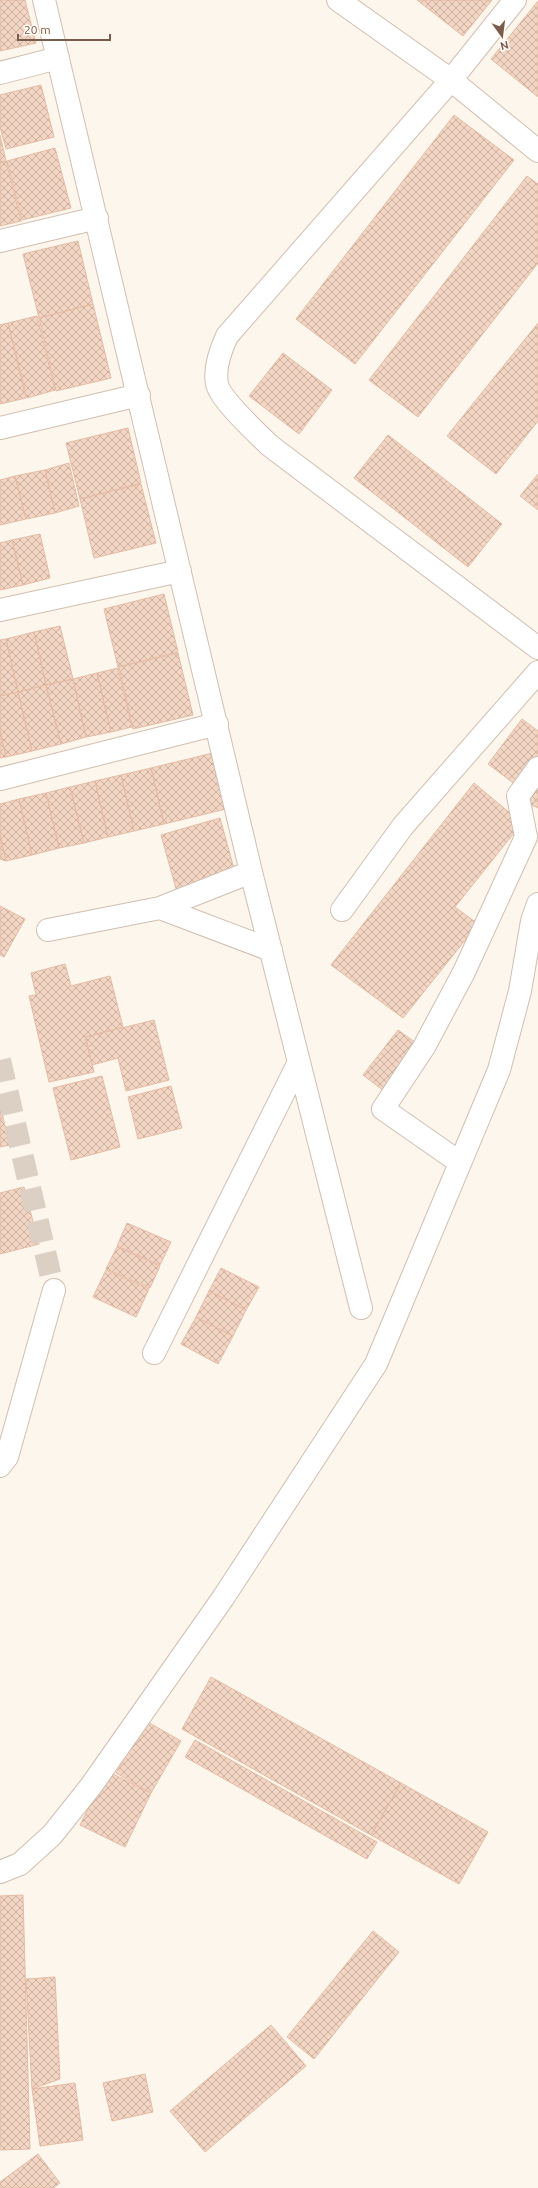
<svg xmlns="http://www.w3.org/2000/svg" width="538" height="2188" font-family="Ubuntu,sans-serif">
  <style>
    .building { fill: url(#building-cross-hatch); stroke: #e6bba3 }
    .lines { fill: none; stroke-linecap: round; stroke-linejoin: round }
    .minor-tunnel { stroke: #dcd0c4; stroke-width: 22; stroke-dasharray: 22 11; stroke-linecap: butt }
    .minor-casing { stroke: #d1beb0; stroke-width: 24 }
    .minor { stroke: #fff; stroke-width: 22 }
  </style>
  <defs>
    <pattern id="building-cross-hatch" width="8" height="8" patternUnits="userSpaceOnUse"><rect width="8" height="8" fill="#f3d5c3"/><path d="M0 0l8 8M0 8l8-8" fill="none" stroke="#cab0a1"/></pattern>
  </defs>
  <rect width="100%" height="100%" fill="#fdf6ec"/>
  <path class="building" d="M0 0H25L36 43 0 51Z
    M417 0H492L463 36Z
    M538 1V97L491 59Z
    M41 85 54 137 6 149 0 127V95Z
    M454 115 514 160 355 364 296 319Z
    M0 135 6 161 0 163Z
    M55 148 71 208 22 220 7 161Z
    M6 161 21 221 0 226V163Z
    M527 176 538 184V263L418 417 369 380Z
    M78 241 93 304 39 318 23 254Z
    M93 304 111 378 56 391 39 318Z
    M37 316 55 390 27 398 8 323Z
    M8 323 26 398 0 404V325Z
    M538 323V421L496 474 447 436Z
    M283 353 332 390 299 434 249 396Z
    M128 428 141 483 80 499 66 443Z
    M388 435 502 524 468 567 354 478Z
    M69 463 79 506 55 513 45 470Z
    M45 470 55 513 26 519 15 476Z
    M538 474V510L520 496Z
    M15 476 26 519 0 525V480Z
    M141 484 156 543 94 558 80 499Z
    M40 534 50 578 23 585 12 540Z
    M12 540 23 585 0 590V543Z
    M164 594 178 652 118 667 104 609Z
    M60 626 73 679 46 685 34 632Z
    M34 632 46 685 18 692 6 639Z
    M6 639 18 692 0 696V640Z
    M178 653 193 715 133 729 119 667Z
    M118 668 132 727 111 732 97 673Z
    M97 673 111 732 86 737 73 679Z
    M73 679 86 737 61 744 46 685Z
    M46 685 61 744 32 751 18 692Z
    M18 692 32 751 6 757 0 731V696Z
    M522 719 538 731V764L520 788 488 764Z
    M0 731 6 757 0 758Z
    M213 753 226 809 164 824 151 768Z
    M151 768 164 824 134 831 121 775Z
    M538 773V808L524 801Z
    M121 775 134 831 108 837 95 781Z
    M95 781 108 837 84 843 70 787Z
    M474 783 522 823 455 907 478 924 403 1018 331 965Z
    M70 787 84 843 59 848 46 793Z
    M46 793 59 848 32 855 19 799Z
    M19 799 32 855 6 861 0 835V804Z
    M220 818 236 876 177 892 161 835Z
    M0 835 6 861 0 859Z
    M0 906 25 919 4 957 0 955Z
    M65 964 71 986 110 976 123 1027 85 1037 94 1072 49 1082 29 996 36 995 31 973Z
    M154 1020 169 1080 126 1091 118 1058 92 1065 86 1037Z
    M398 1030 419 1045 384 1091 363 1075Z
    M102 1076 120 1147 71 1160 53 1088Z
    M171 1086 182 1128 138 1139 128 1097Z
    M0 1106 10 1145 0 1147Z
    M24 1187 39 1244 0 1254V1193Z
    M127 1223 171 1242 160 1265 117 1246Z
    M117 1247 160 1266 150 1288 106 1269Z
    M221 1268 259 1287 246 1310 209 1291Z
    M106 1270 149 1289 136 1317 93 1297Z
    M209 1291 246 1310 233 1336 196 1317Z
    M196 1317 233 1336 218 1364 181 1344Z
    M211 1677 401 1783 371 1835 182 1729Z
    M146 1721 181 1741 151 1793 116 1773Z
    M195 1740 377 1842 367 1859 185 1757Z
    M107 1771 151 1793 125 1847 80 1825Z
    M401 1783 488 1832 459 1884 371 1835Z
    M23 1895 30 2149 0 2150V1896Z
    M373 1931 399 1952 314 2059 287 2037Z
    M55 1977 60 2079 32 2089 26 1979Z
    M271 2025 306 2066 205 2152 170 2111Z
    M145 2074 153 2112 112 2121 103 2083Z
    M75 2083 83 2140 40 2146 32 2089Z
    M38 2154 60 2183 53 2188H0V2182Z"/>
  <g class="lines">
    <path class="minor-tunnel" d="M0 1060 54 1290"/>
    <defs>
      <path id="minor" d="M44 0 251 872 361 1308
        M338 0 451 80 515 0
        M0 73 58 58
        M538 151 451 80 227 336C221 349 214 369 217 384 220 399 257 433 269 445L538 648
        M0 241 97 218
        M0 428 139 395
        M0 610 180 571
        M0 779 217 724
        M160 908 271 950
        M342 910 403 826 538 672
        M48 930 160 908 251 872
        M459 1162 383 1109 424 1047 464 972 526 837 518 796 538 768
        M154 1353 298 1064
        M0 1466 7 1457 54 1290
        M0 1872 20 1864 52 1835 91 1786 223 1598 376 1364 499 1070 520 991 532 921 538 904"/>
    </defs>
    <use href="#minor" class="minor-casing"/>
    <use href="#minor" class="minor"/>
  </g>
  <g transform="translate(502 36) rotate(166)" stroke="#fffaf3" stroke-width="3" paint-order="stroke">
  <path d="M0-3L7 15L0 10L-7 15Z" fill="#7a5c4d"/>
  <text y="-6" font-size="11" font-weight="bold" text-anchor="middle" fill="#7a5c4d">N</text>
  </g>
  <path d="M18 34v6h92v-6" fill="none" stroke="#7a5c4d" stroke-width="2"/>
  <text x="24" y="34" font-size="12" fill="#7a5c4d" stroke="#fffaf3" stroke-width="3" paint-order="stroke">20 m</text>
</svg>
